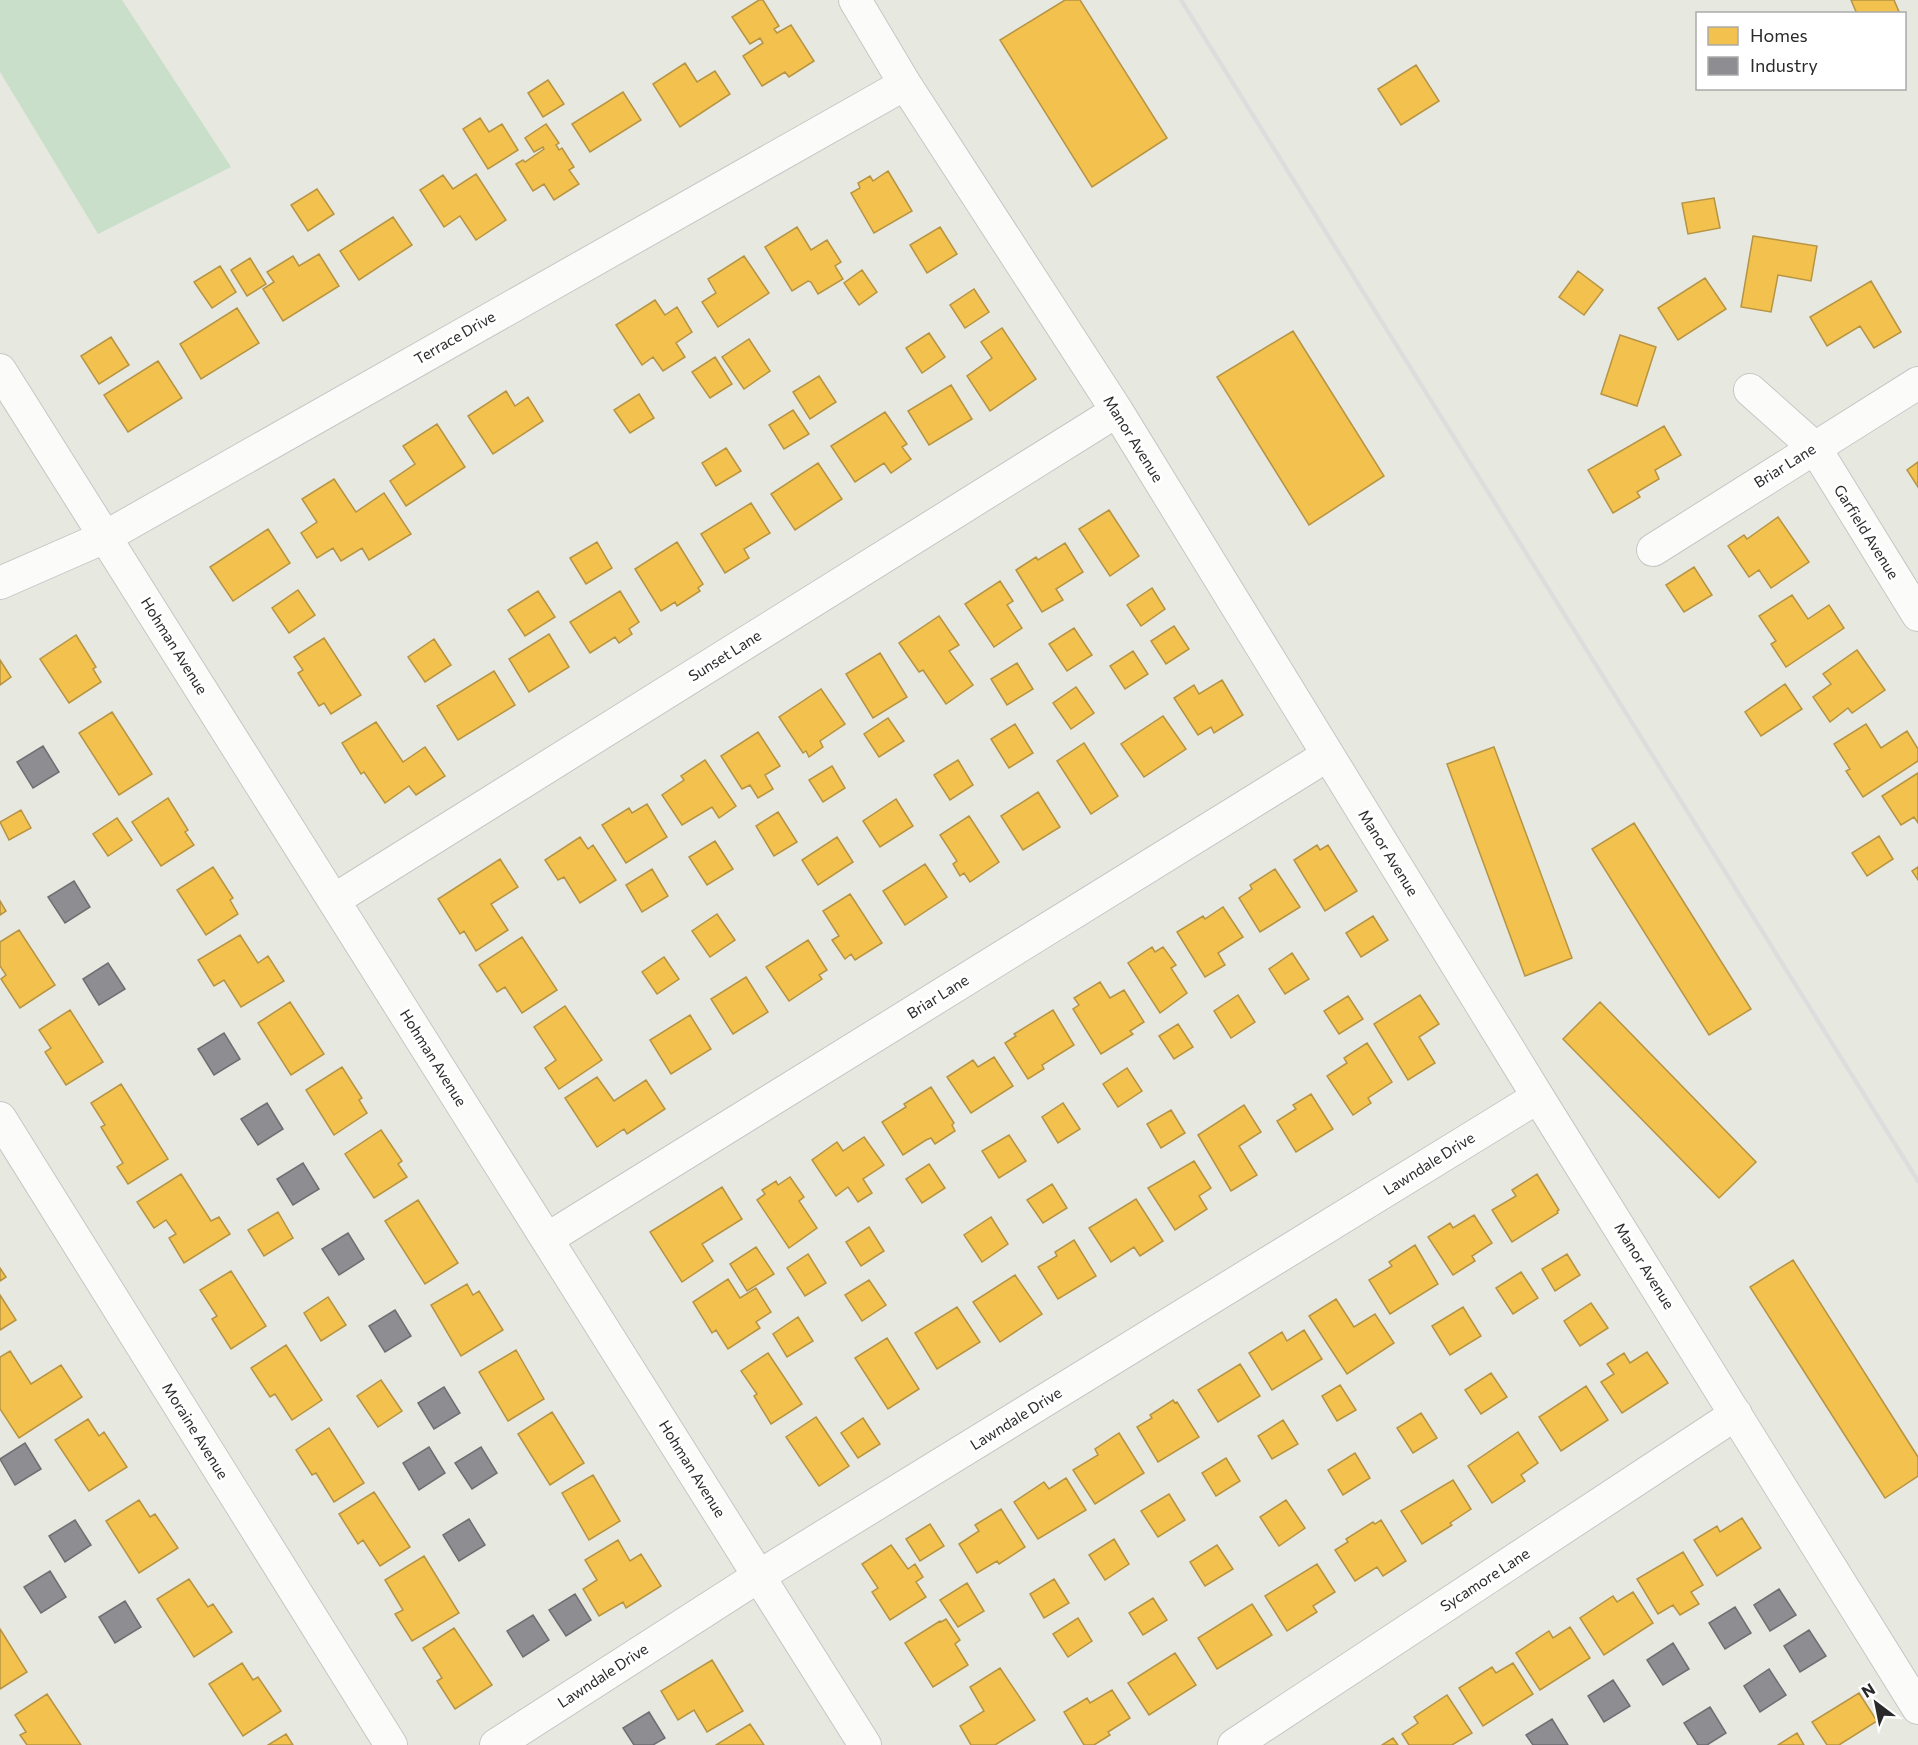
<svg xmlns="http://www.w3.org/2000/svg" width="1918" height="1745" font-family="Commissioner,sans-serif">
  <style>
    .cemetery { fill: #cadfc9 }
    .homes { fill: #f2c14e; stroke: #b69443; stroke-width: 1.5 }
    .industry { fill: #8d8d92; stroke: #6f6f73; stroke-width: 1.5 }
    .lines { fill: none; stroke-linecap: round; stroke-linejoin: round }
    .minor-casing { stroke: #c7c6c5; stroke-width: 34 }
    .minor { stroke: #fbfcfa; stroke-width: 32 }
    .rail { stroke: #deddde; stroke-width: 4.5 }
    .labels { text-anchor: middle; stroke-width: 6; stroke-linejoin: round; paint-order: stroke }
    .street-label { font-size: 15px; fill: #2a2a2a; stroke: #fff }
  </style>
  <rect width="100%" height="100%" fill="#e7e8e0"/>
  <path class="cemetery" d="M0 0H122L231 167 98 234 0 72Z"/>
  <path class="homes" d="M759 0H763L779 26 774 29 777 33 791 25 814 61 789 77 785 72 762 86 743 56 763 43 760 38 750 44 732 17Z
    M1065 0H1080L1167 138 1092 187 1000 40Z
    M1851 0H1894L1900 14H1857Z
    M685 63 697 82 715 71 730 94 680 127 653 84Z
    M1416 65 1439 101 1401 125 1378 89Z
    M548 80 564 104 543 117 528 93Z
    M623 92 641 120 590 152 572 124Z
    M480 118 489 132 502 124 518 150 488 169 463 129Z
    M546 124 559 143 556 145 559 150 562 148 574 167 569 170 579 184 554 200 544 184 533 191 516 164 523 160 525 162 544 149 543 147 534 152 525 138Z
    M888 171 912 211 874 233 851 193 860 188 858 183 870 176 873 181Z
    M476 174 506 220 476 240 460 216 444 227 420 190 443 175 453 189Z
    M317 189 334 214 308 231 291 205Z
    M1714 198 1720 228 1688 234 1682 203Z
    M393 217 412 245 359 280 340 251Z
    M797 227 811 250 827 240 841 262 835 266 843 279 818 294 811 282 808 281 792 291 765 247Z
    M940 227 957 254 927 273 910 245Z
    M1753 236 1817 246 1811 281 1778 275 1771 312 1741 307Z
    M319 254 339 286 283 321 263 289 274 282 267 272 293 256 299 266Z
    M744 256 769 293 718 327 702 302 716 293 708 279Z
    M250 258 266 284 247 296 231 270Z
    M220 266 236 292 212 308 194 282Z
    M862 270 877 292 859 305 844 283Z
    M1578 271 1603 290 1584 315 1559 297Z
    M1705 278 1726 309 1678 340 1658 308Z
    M1871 281 1901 332 1874 348 1860 326 1827 346 1810 317Z
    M974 289 989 312 965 328 950 305Z
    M655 300 665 315 677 307 692 332 676 343 685 357 663 371 653 357 642 365 616 325Z
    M237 308 259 343 201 379 180 344Z
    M1002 328 1036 379 990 411 967 376 992 358 981 342Z
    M1293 331 1384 476 1309 525 1217 377Z
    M929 333 945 357 922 373 906 348Z
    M1620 335 1656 347 1637 406 1601 394Z
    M111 337 129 365 99 384 81 356Z
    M749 339 770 371 744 389 722 357Z
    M715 357 732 384 710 398 692 372Z
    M158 361 182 398 128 432 104 395Z
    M819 376 836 402 810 419 793 392Z
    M951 385 972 419 929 445 908 411Z
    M506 391 515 406 528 397 543 421 493 454 468 416Z
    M639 394 654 418 630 433 614 410Z
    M793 410 809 434 784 449 769 425Z
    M885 412 907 444 902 447 911 459 891 473 884 463 855 482 831 446Z
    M437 424 465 467 406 506 390 481 415 464 403 446Z
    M1664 426 1681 455 1655 470 1659 479 1637 492 1640 497 1613 513 1588 470Z
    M726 448 741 471 716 486 702 463Z
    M1918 462V487L1907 470Z
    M818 463 842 499 795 530 771 494Z
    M334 479 356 512 384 493 411 534 369 560 362 548 341 561 333 548 317 558 301 533 317 522 302 499Z
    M751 503 770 533 744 549 749 558 725 573 701 534Z
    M1109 510 1139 556 1110 576 1079 529Z
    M1778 517 1809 562 1771 588 1759 570 1749 577 1728 546 1744 535 1747 539Z
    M268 529 290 563 233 601 210 567Z
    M597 542 612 568 586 584 570 558Z
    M677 542 703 584 698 588 700 591 677 606 675 602 661 611 635 569Z
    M1065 543 1083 572 1056 589 1063 600 1042 612 1016 570 1036 557 1038 560Z
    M1694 567 1712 595 1684 612 1666 585Z
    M1000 581 1013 601 1007 605 1022 628 994 647 965 604Z
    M1152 588 1165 609 1141 626 1127 605Z
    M298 590 315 615 289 633 272 608Z
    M538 591 555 617 525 636 508 610Z
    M620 591 639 622 629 629 632 634 619 643 615 637 590 653 570 622Z
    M1792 595 1808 619 1829 605 1844 628 1786 667 1771 644 1776 641 1759 616Z
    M939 616 959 645 949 651 973 685 946 704 923 670 919 672 899 643Z
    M1174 626 1189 649 1166 664 1151 641Z
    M1074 628 1092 655 1067 671 1049 644Z
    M549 634 569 667 529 692 509 659Z
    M76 635 96 667 93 669 101 682 69 703 40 659Z
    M324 638 361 695 331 714 324 703 319 706 298 673 303 670 294 657Z
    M434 639 451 665 425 682 408 657Z
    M1857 650 1885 690 1852 713 1848 708 1830 722 1813 697 1831 684 1823 674Z
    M1133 651 1148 674 1125 689 1110 666Z
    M880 653 907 697 873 718 846 674Z
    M0 660 11 677 0 685Z
    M1017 663 1033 689 1007 705 991 679Z
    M494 671 515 705 458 740 437 706Z
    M1222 680 1243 715 1214 733 1211 727 1198 735 1174 698 1194 685 1199 694Z
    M1785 684 1802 709 1761 736 1745 712Z
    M1076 687 1094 713 1071 729 1053 703Z
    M821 689 845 724 820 741 823 747 809 757 806 751 803 753 779 717Z
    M112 712 152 774 119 795 79 733Z
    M1163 716 1186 749 1144 777 1121 744Z
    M888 718 904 741 879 757 864 734Z
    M376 722 403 762 425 747 445 776 416 795 409 786 385 803 364 772 361 774 342 743Z
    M1015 724 1033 753 1009 768 991 739Z
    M1866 724 1881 748 1907 731 1918 749V761L1863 797 1846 771 1850 769 1834 744Z
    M758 732 780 766 765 775 773 789 758 798 750 785 742 789 721 756Z
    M1084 743 1118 796 1091 814 1057 761Z
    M1494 747 1572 958 1525 976 1447 764Z
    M705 760 736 806 719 818 712 807 682 825 662 795 684 780 681 776Z
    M958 760 973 785 950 800 934 775Z
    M832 766 845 788 823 802 809 780Z
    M1918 773V823L1914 817 1901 825 1882 796Z
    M1038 792 1060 827 1023 850 1001 816Z
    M168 798 188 830 185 832 194 845 161 866 132 822Z
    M896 799 913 826 880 847 863 821Z
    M647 804 667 837 626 863 602 825 629 808 632 813Z
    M21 810 31 828 9 840 0 822Z
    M778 812 797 842 774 856 756 826Z
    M969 816 999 862 970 882 964 873 960 876 953 864 957 861 940 835Z
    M117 818 132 840 108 856 93 834Z
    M1634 823 1751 1009 1709 1035 1592 849Z
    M1879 836 1893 859 1867 876 1852 853Z
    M580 837 588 849 593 845 616 880 580 903 564 877 558 880 545 860Z
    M837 837 853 862 818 885 802 860Z
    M715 841 733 869 707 885 689 857Z
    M1317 845 1320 850 1328 845 1357 891 1325 911 1294 860Z
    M500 859 518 887 491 904 508 930 476 951 464 931 460 934 438 899Z
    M925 864 947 897 905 925 883 891Z
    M213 867 233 898 230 900 238 914 206 935 177 890Z
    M1918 867V880L1912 871Z
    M652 869 668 896 642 912 626 885Z
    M1275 869 1300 907 1260 932 1239 898 1252 889 1250 885Z
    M850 894 882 943 855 960 851 954 845 959 832 940 839 936 823 911Z
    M0 901 6 911 0 915Z
    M1223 907 1243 937 1218 953 1225 965 1205 977 1177 932 1203 916 1205 919Z
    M717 914 735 940 710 957 692 931Z
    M1373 916 1388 940 1361 957 1346 933Z
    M19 930 55 985 20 1008 1 979 6 975 0 966V942Z
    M240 935 258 963 268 956 284 981 241 1007 224 980 214 986 198 960Z
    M522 937 557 990 522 1013 505 987 497 992 479 965Z
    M808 940 827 970 819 975 822 979 789 1001 766 967Z
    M1152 947 1155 952 1163 947 1176 965 1171 968 1187 993 1160 1013 1128 963Z
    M1292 953 1309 979 1285 994 1269 969Z
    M664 957 679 979 657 994 642 972Z
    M746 977 768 1012 733 1034 711 999Z
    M1100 982 1110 998 1124 990 1144 1022 1130 1031 1133 1034 1101 1054 1073 1009 1079 1005 1074 998Z
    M1238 995 1255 1022 1231 1038 1214 1011Z
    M1420 995 1439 1024 1419 1037 1435 1063 1408 1080 1374 1024Z
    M1348 996 1363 1019 1339 1034 1324 1011Z
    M290 1002 324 1054 291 1075 258 1023Z
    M1600 1002 1756 1162 1719 1198 1563 1039Z
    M565 1006 602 1060 559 1089 545 1068 556 1060 534 1027Z
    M70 1010 103 1062 66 1085 45 1052 51 1048 39 1030Z
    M1053 1010 1074 1045 1042 1065 1044 1069 1028 1079 1005 1043 1016 1036 1014 1034Z
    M690 1015 711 1049 671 1074 650 1040Z
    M1178 1024 1193 1047 1174 1059 1159 1036Z
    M1367 1043 1392 1082 1368 1098 1371 1103 1353 1115 1327 1076 1347 1063 1344 1058Z
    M994 1057 1013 1086 971 1113 947 1077 973 1060 978 1067Z
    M342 1067 362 1098 359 1100 367 1113 334 1135 306 1090Z
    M1127 1068 1142 1091 1118 1107 1103 1084Z
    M597 1077 614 1101 646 1080 665 1109 627 1134 624 1129 597 1147 565 1098Z
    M121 1084 168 1159 128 1184 117 1167 123 1163 101 1127 105 1125 91 1103Z
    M931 1087 954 1123 952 1125 955 1131 935 1144 931 1138 926 1140 903 1155 882 1122 906 1107 904 1104Z
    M1311 1094 1333 1129 1296 1152 1277 1121 1296 1109 1293 1105Z
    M1063 1103 1080 1129 1058 1143 1042 1117Z
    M1244 1105 1261 1132 1239 1146 1257 1175 1231 1191 1198 1135Z
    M1171 1110 1185 1133 1161 1148 1147 1124Z
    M381 1130 402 1161 398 1164 407 1177 374 1198 345 1154Z
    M1009 1135 1026 1161 999 1178 982 1151Z
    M864 1137 884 1165 863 1179 872 1193 858 1202 848 1187 836 1196 812 1160 837 1142 843 1151Z
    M1194 1161 1211 1188 1199 1196 1207 1209 1175 1230 1148 1188Z
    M929 1164 945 1188 922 1203 906 1179Z
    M181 1174 211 1221 219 1217 230 1234 184 1263 169 1238 176 1234 166 1220 154 1228 137 1202Z
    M1537 1174 1559 1210 1557 1211 1558 1213 1512 1242 1492 1210 1516 1196 1512 1190Z
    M790 1177 804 1197 799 1201 817 1228 789 1248 757 1200 765 1194 762 1190 776 1181 778 1185Z
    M1052 1184 1067 1208 1043 1223 1027 1200Z
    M722 1187 742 1219 702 1244 713 1261 682 1282 650 1232Z
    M1136 1199 1163 1241 1140 1256 1134 1247 1111 1262 1089 1228Z
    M418 1200 458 1263 425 1284 385 1221Z
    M278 1212 293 1238 264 1256 248 1230Z
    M1474 1215 1492 1243 1472 1256 1475 1261 1453 1275 1428 1237 1450 1223 1453 1228Z
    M991 1217 1008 1244 982 1262 964 1235Z
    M869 1227 884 1251 861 1266 846 1242Z
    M1074 1240 1096 1276 1058 1299 1038 1267 1057 1256 1055 1252Z
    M1415 1245 1438 1284 1390 1314 1369 1280 1392 1266 1389 1262Z
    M756 1247 774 1274 747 1291 730 1264Z
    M808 1254 826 1283 805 1296 787 1268Z
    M1567 1254 1580 1275 1555 1291 1542 1269Z
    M1793 1260 1918 1457V1476L1885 1498 1750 1287Z
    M0 1268 6 1277 0 1281Z
    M231 1271 266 1326 231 1349 212 1319 217 1316 200 1290Z
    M1521 1272 1538 1298 1513 1314 1496 1288Z
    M1015 1275 1042 1314 1000 1342 973 1302Z
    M728 1279 740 1298 756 1288 771 1312 756 1322 760 1328 728 1349 716 1330 712 1333 693 1302Z
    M869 1280 886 1305 862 1321 845 1295Z
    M467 1284 473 1295 479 1291 503 1330 461 1356 431 1305Z
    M0 1295 16 1320 0 1330Z
    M328 1297 346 1325 321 1341 304 1313Z
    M1336 1299 1354 1327 1375 1314 1394 1343 1347 1374 1309 1316Z
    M1591 1303 1608 1328 1580 1346 1564 1321Z
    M957 1307 980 1342 937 1369 915 1333Z
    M1463 1307 1481 1336 1450 1355 1432 1326Z
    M798 1317 813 1341 787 1357 773 1334Z
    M1304 1330 1322 1359 1272 1390 1249 1353 1282 1332 1287 1341Z
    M887 1338 919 1389 888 1409 855 1358Z
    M286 1345 322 1400 292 1420 275 1394 270 1397 251 1368Z
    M516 1350 544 1399 508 1421 479 1372Z
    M10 1351 31 1384 61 1365 82 1397 19 1438 0 1409V1357Z
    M1647 1352 1668 1383 1622 1413 1601 1382 1614 1374 1607 1364 1624 1353 1630 1363Z
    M768 1353 802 1404 771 1424 754 1396 757 1394 741 1371Z
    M1240 1364 1260 1396 1218 1422 1198 1390Z
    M1491 1373 1507 1397 1481 1414 1465 1390Z
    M381 1380 402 1411 378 1427 357 1396Z
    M1340 1385 1356 1410 1337 1421 1322 1396Z
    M1586 1386 1608 1420 1561 1451 1539 1417Z
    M1173 1400 1175 1403 1177 1402 1199 1437 1158 1462 1137 1427 1152 1418 1150 1415Z
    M552 1412 584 1463 550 1485 518 1434Z
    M1421 1413 1437 1438 1413 1453 1397 1428Z
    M816 1417 849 1466 819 1486 786 1437Z
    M863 1418 880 1444 858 1458 841 1433Z
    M88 1419 99 1436 104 1432 127 1467 89 1491 55 1440Z
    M1283 1420 1298 1444 1272 1459 1258 1436Z
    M329 1428 364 1483 334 1502 316 1473 312 1475 296 1450Z
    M1518 1432 1538 1463 1521 1475 1525 1481 1492 1503 1468 1466Z
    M1119 1433 1144 1473 1095 1504 1073 1470 1098 1455 1095 1449Z
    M1355 1453 1370 1478 1343 1495 1328 1470Z
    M1226 1458 1240 1481 1216 1496 1202 1473Z
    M593 1475 620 1521 589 1540 562 1493Z
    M1066 1478 1086 1510 1038 1539 1014 1502 1044 1482 1049 1489Z
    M1453 1480 1471 1509 1450 1523 1452 1525 1422 1544 1401 1511Z
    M374 1492 410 1547 380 1566 363 1540 358 1544 339 1514Z
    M1169 1494 1185 1520 1158 1537 1141 1511Z
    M139 1500 150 1517 155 1514 178 1548 139 1573 106 1521Z
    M1286 1500 1305 1528 1279 1546 1260 1517Z
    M1001 1509 1025 1547 999 1564 997 1561 977 1573 959 1544 979 1531 975 1525Z
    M1742 1518 1761 1548 1717 1576 1694 1540 1717 1526 1720 1532Z
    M1381 1520 1406 1561 1383 1576 1377 1567 1355 1581 1335 1550 1348 1542 1346 1539 1373 1522 1375 1524Z
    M930 1524 944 1546 920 1561 906 1539Z
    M1114 1539 1129 1564 1105 1580 1089 1555Z
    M618 1540 630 1561 641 1554 661 1586 626 1608 623 1602 599 1616 583 1589 597 1580 585 1560Z
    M891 1545 908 1569 915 1564 923 1577 916 1582 926 1597 890 1620 872 1592 878 1588 862 1564Z
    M1217 1545 1233 1569 1205 1586 1190 1562Z
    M1683 1552 1703 1585 1691 1592 1699 1604 1680 1615 1673 1605 1658 1614 1637 1579Z
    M424 1556 459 1613 412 1641 395 1614 403 1610 385 1580Z
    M1317 1564 1335 1592 1313 1606 1317 1612 1287 1631 1265 1596Z
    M189 1579 208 1607 213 1604 232 1632 194 1657 157 1599Z
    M1054 1579 1069 1603 1044 1618 1030 1594Z
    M967 1583 984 1611 958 1627 940 1600Z
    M1633 1592 1653 1623 1604 1655 1580 1618 1613 1596 1617 1602Z
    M1153 1598 1167 1620 1143 1635 1129 1613Z
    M1252 1604 1272 1635 1217 1669 1198 1638Z
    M1078 1618 1092 1641 1068 1657 1053 1634Z
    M946 1619 960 1640 955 1644 968 1665 933 1687 905 1643 940 1621 941 1622Z
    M1570 1627 1590 1658 1540 1690 1516 1653 1549 1631 1553 1638Z
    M454 1628 492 1685 455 1709 437 1681 442 1678 423 1648Z
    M0 1629 27 1672 0 1689Z
    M1175 1653 1196 1685 1149 1715 1128 1683Z
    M712 1660 743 1711 707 1732 694 1710 678 1720 661 1691Z
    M242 1663 253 1680 258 1677 281 1711 243 1736 209 1684Z
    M1513 1663 1533 1694 1483 1726 1459 1688 1492 1667 1496 1673Z
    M1000 1668 1035 1720 995 1745H971L960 1726 984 1711 970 1687Z
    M1112 1690 1130 1718 1108 1732 1110 1735 1094 1745H1084L1064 1712 1087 1698 1090 1703Z
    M1859 1693 1877 1721 1839 1745H1827L1812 1722Z
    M47 1694 81 1745H27L20 1735 26 1732 15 1715Z
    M1447 1695 1472 1733 1452 1745H1409L1402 1734 1418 1723 1414 1717Z
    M750 1724 764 1745H716Z
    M1797 1733 1804 1745H1778Z
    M286 1734 293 1745H268Z
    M1393 1738 1398 1745H1382Z"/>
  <path class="industry" d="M43 746 59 772 33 788 17 762Z
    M74 881 90 907 65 923 48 897Z
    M108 963 125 989 99 1005 83 979Z
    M224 1033 240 1059 214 1075 198 1049Z
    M267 1103 283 1129 258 1145 241 1119Z
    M303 1163 319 1189 293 1205 277 1179Z
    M348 1233 364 1259 339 1275 322 1249Z
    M395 1310 411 1336 385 1352 369 1326Z
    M444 1387 460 1413 434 1429 418 1403Z
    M25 1443 41 1469 15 1485 0 1459Z
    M429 1447 445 1473 419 1490 403 1463Z
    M481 1447 497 1473 472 1489 455 1463Z
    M469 1519 485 1545 459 1561 443 1535Z
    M75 1520 91 1545 65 1562 49 1536Z
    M50 1571 66 1597 41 1613 24 1587Z
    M1779 1589 1796 1615 1770 1631 1754 1605Z
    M575 1594 591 1620 566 1636 549 1610Z
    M125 1601 141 1627 115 1643 99 1617Z
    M1735 1607 1751 1633 1725 1649 1709 1623Z
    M533 1615 549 1640 523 1657 507 1631Z
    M1809 1630 1826 1656 1800 1672 1784 1646Z
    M1673 1643 1689 1669 1663 1685 1647 1660Z
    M1769 1669 1786 1695 1760 1712 1744 1686Z
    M1613 1680 1630 1706 1604 1722 1588 1696Z
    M1710 1707 1726 1733 1707 1745H1698L1684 1723Z
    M649 1712 665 1738 653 1745H634L623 1728Z
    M1552 1719 1568 1745H1533L1526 1735Z"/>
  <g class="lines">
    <defs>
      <path id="minor" d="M855 0 905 84 1117 411 1538 1097 1918 1708
        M0 370 865 1745
        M1750 390 1815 448 1918 615
        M1653 550 1918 383
        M0 583 105 537 905 84
        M334 900 1117 411
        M0 1118 391 1745
        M547 1239 1328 755
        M496 1745 759 1576 1538 1097
        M1234 1745 1736 1414"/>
    </defs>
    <use href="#minor" class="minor-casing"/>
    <use href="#minor" class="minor"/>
    <path class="rail" d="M1181 0 1918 1181"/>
  </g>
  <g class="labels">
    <g class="street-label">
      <text transform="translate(455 338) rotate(-30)" y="5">Terrace Drive</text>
      <text transform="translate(1133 439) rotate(58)" y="5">Manor Avenue</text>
      <text transform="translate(1785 466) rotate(-32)" y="5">Briar Lane</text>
      <text transform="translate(1866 532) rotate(58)" y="5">Garfield Avenue</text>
      <text transform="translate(174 646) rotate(58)" y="5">Hohman Avenue</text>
      <text transform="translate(725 656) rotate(-32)" y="5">Sunset Lane</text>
      <text transform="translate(1388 853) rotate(58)" y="5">Manor Avenue</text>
      <text transform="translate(938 997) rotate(-32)" y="5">Briar Lane</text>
      <text transform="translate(433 1058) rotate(58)" y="5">Hohman Avenue</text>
      <text transform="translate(1429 1164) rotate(-32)" y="5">Lawndale Drive</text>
      <text transform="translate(1644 1266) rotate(58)" y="5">Manor Avenue</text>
      <text transform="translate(1016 1419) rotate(-32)" y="5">Lawndale Drive</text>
      <text transform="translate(195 1431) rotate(58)" y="5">Moraine Avenue</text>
      <text transform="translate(692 1469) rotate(58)" y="5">Hohman Avenue</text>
      <text transform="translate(1485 1580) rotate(-33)" y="5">Sycamore Lane</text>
      <text transform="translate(603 1676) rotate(-33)" y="5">Lawndale Drive</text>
    </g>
  </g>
  <rect x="1696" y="12" width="210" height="78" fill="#ffffff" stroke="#aaaaaa" stroke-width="1.5"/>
  <rect x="1708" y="27" width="30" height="18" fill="#f2c14e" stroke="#aaaaaa" stroke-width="1.5"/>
  <text x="1750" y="42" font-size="18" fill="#2a2a2a">Homes</text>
  <rect x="1708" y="57" width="30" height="18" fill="#8d8d92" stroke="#aaaaaa" stroke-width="1.5"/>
  <text x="1750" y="72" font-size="18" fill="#2a2a2a">Industry</text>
  <g transform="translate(1876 1703) rotate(328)" stroke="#ffffff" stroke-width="4.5" paint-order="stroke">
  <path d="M0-4.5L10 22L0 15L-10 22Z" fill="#2a2a2a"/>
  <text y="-9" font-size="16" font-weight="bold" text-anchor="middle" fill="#2a2a2a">N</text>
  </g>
</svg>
